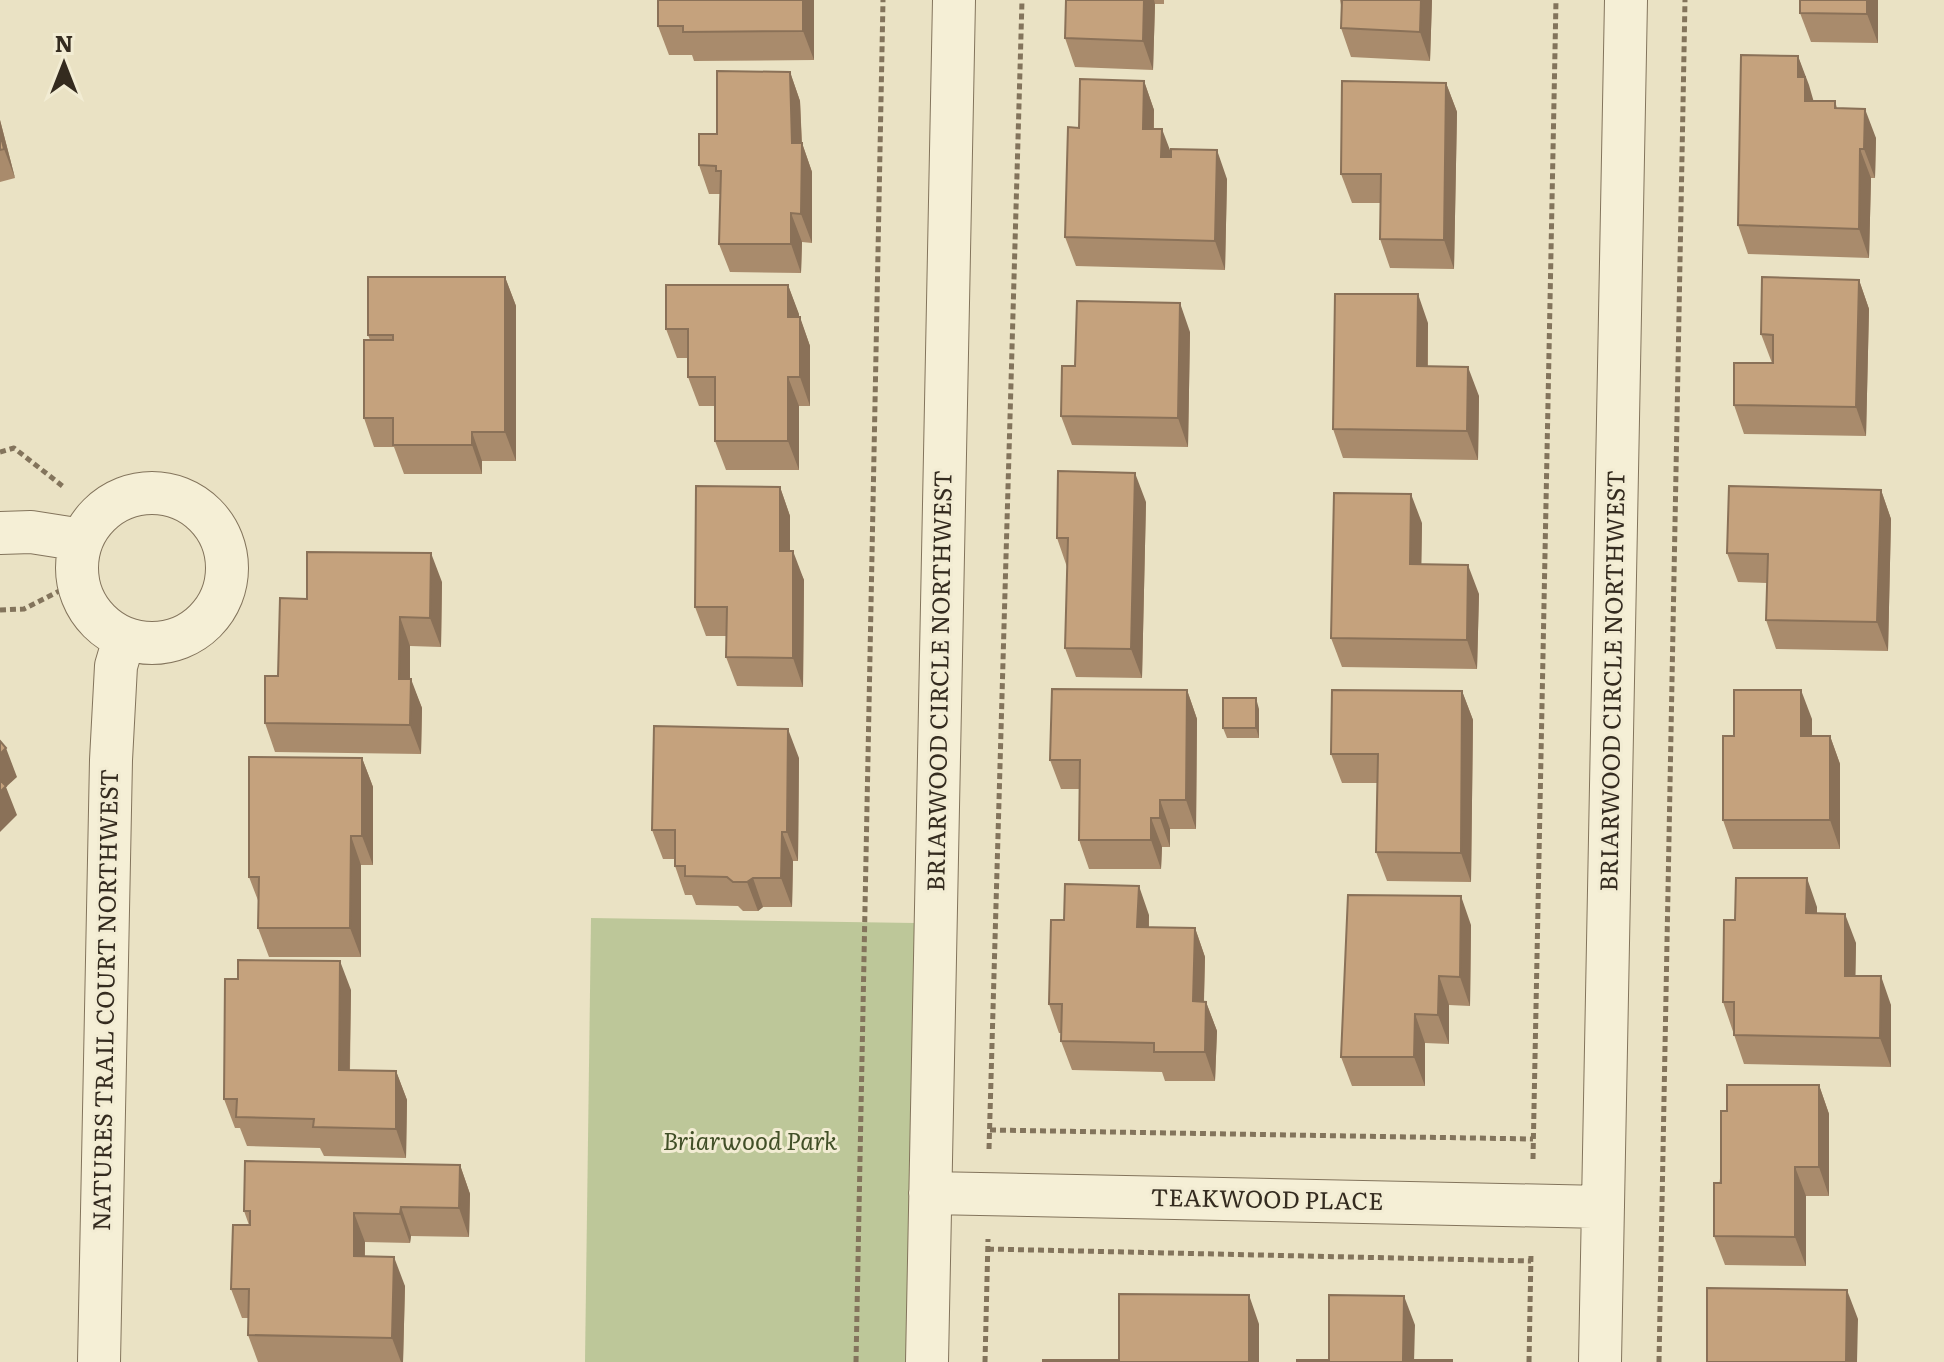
<svg xmlns="http://www.w3.org/2000/svg" width="1944" height="1362" font-family="Literata,serif">
  <style>
    .green { fill: #bdc799 }
    .lines { fill: none; stroke-linecap: round; stroke-linejoin: round }
    .minor-casing { stroke: #83745c; stroke-width: 44 }
    .path { stroke: #83745c; stroke-width: 5; stroke-dasharray: 6 4; stroke-linecap: butt }
    .minor { stroke: #f5efd6; stroke-width: 42 }
    .wall { fill: #a98b6c }
    .shaded-wall { fill: #8a7158 }
    .building { fill: #c5a27d; stroke: #8a7158; stroke-width: 2 }
    .labels { text-anchor: middle; stroke-width: 6; stroke-linejoin: round; paint-order: stroke }
    .street-label { font-size: 24px; fill: #342b1f; stroke: #f2ecd3 }
    .park-label { font-size: 24px; font-style: italic; fill: #414f27; stroke: #f2ecd3 }
  </style>
  <rect width="100%" height="100%" fill="#eae2c4"/>
  <path class="green" d="M591 918 915 923 909 1362H585Z"/>
  <g class="lines">
    <defs>
      <path id="minor" d="M77 568a75 75 0 1 1 150 0a75 75 0 1 1-150 0Z
        M0 533 31 532 82 540
        M930 1193 1603 1207
        M99 1362 111 760 116 666 124 639
        M927 1362 954 0
        M1600 1362 1626 0"/>
    </defs>
    <use href="#minor" class="minor-casing"/>
    <path class="path" d="M0 452 14 448 65 488
      M0 610 24 609 71 585
      M990 1130 1533 1139
      M989 1149 1022 0
      M1533 1159 1556 0
      M988 1249 1531 1261
      M856 1362 883 0
      M985 1362 988 1239
      M1529 1362 1531 1253
      M1659 1362 1685 0"/>
    <use href="#minor" class="minor"/>
  </g>
  <path class="wall" d="M814 0V60L694 61 692 55H669L658 26Z
    M1066 0H1164V4H1155L1153 70 1075 67 1065 38Z
    M1340 0H1432L1430 61 1351 57 1341 28V5Z
    M1800 0H1878V43L1811 42 1800 13Z
    M1798 56 1813 101H1835L1837 108 1876 138 1875 178H1871L1869 258 1748 254 1738 225Z
    M790 72 800 101 802 143 812 172V243L802 242 801 273 730 272 719 244 720 194H709L699 165 717 134Z
    M1144 81 1154 110V129L1171 155 1227 179 1225 270 1076 266 1065 237 1079 128Z
    M1446 83 1457 112 1454 269 1390 268 1380 239V203H1352L1341 174Z
    M0 120 15 178 0 182Z
    M505 277 516 306V461H482V474H404L394 447H374L364 418 370 340 368 335Z
    M1859 280 1869 309 1866 436 1744 434 1734 405 1772 363 1761 334Z
    M788 285 810 346V406H799V470H726L715 441V406H699L688 377V358H677L666 329Z
    M1428 323V366L1479 396 1478 460 1343 458 1333 429Z
    M1190 332 1188 447 1072 445 1061 416 1075 366Z
    M780 487 790 516V551L804 580 803 687 737 686 726 657 727 636H706L695 607Z
    M1881 490 1891 519 1888 651 1776 649 1766 620 1767 583 1738 582 1727 553Z
    M1146 502 1142 678 1076 677 1065 648 1067 567 1057 538Z
    M1422 523 1421 564 1479 594 1477 669 1342 667 1331 638Z
    M442 582 441 647 410 646V679L422 708 421 754 275 752 265 723 278 676 307 599Z
    M1187 690 1197 719 1196 829H1170V847H1162L1161 869H1089L1079 840 1080 789H1061L1050 760Z
    M1462 691 1473 720 1471 882 1387 881 1376 852 1377 783H1342L1331 754Z
    M1259 709V738H1227L1223 728Z
    M1812 719V736H1830L1840 764V849H1733L1723 820 1734 736Z
    M362 758 373 787V865H361V957H269L258 928 259 903 249 877Z
    M799 758 798 861H793L792 907H763L758 911H743L738 906 696 905 692 895H685L675 866V859H663L652 830Z
    M1817 907V913L1856 943 1855 976 1891 1005V1067L1744 1064 1723 1002 1735 920Z
    M1149 915V927L1195 928 1205 957 1204 1001 1206 1002 1217 1031 1215 1081H1165L1162 1072 1072 1070 1061 1041V1033H1059L1049 1004 1064 920Z
    M1471 925 1470 1006 1449 1005V1044L1425 1043V1086H1352L1341 1057Z
    M351 990 350 1070 396 1071 407 1100 406 1158 324 1156 320 1148 247 1146 240 1128H235L224 1099Z
    M1819 1085 1829 1114V1196H1806V1266L1725 1265 1714 1236 1727 1111Z
    M460 1165 470 1194 469 1237 411 1236 410 1243 365 1242V1256L405 1286 403 1362H258L248 1335V1318H242L231 1289 249 1225 244 1211Z"/>
  <path class="shaded-wall" d="M803 0H814V60L803 31Z
    M1144 0H1154L1155 4 1153 70 1143 41Z
    M1421 0H1432L1430 61 1420 32Z
    M1867 0H1878V43L1867 14Z
    M1798 56 1809 85 1815 106 1805 101 1798 77Z
    M790 72 800 101 802 151V143L812 172V243L801 214 792 143Z
    M1144 81 1154 110 1153 158 1143 129Z
    M1446 83 1457 112 1454 269 1444 240Z
    M1865 109 1876 138 1875 178 1864 149Z
    M0 120 15 178 4 149 0 133Z
    M1162 129 1173 158 1161 157Z
    M1860 149 1871 178 1869 258 1859 229Z
    M1217 150 1227 179 1225 270 1215 241Z
    M791 213 802 242 801 273 791 244Z
    M505 277 516 306V461L505 432Z
    M1859 280 1869 309 1866 436 1856 407Z
    M788 285 799 314V346L788 317Z
    M1418 294 1428 323 1427 395 1417 366Z
    M1180 303 1190 332 1188 447 1178 418Z
    M800 317 810 346V406L800 377Z
    M1468 367 1479 396 1478 460 1467 431Z
    M788 377 799 406V470L788 441Z
    M472 432 482 461V474L472 445Z
    M1135 473 1146 502 1142 678 1131 649Z
    M780 487 790 516V580L780 551Z
    M1881 490 1891 519 1888 651 1877 622Z
    M1411 494 1422 523 1421 593 1410 564Z
    M793 551 804 580 803 687 793 658Z
    M431 553 442 582 441 647 430 618Z
    M1468 565 1479 594 1477 669 1467 640Z
    M400 617 410 646V708L399 679Z
    M411 679 422 708 421 754 410 725Z
    M1187 690 1197 719 1196 829 1186 800Z
    M1801 690 1812 719V764L1801 736Z
    M1462 691 1473 720 1471 882 1461 853Z
    M1256 698 1259 709V738L1256 728Z
    M788 729 799 758 798 861 787 832Z
    M1830 736 1840 764V849L1830 820Z
    M6 748 17 777 6 787 17 815 0 832V754Z
    M362 758 373 787V865L362 836Z
    M1160 800 1170 829V847L1160 818Z
    M1151 818 1162 847 1161 869 1151 840Z
    M782 832 793 861 792 907 781 878Z
    M351 836 361 865V957L350 928Z
    M753 878 763 907 758 911 747 882Z
    M1807 878 1817 907V942L1806 913Z
    M1139 886 1149 915 1148 956 1137 927Z
    M1461 896 1471 925 1470 1006 1460 977Z
    M1845 914 1856 943 1855 1005 1845 976Z
    M1195 928 1205 957 1203 1030 1193 1001Z
    M340 961 351 990 349 1099 339 1070Z
    M1439 976 1449 1005V1044L1438 1015Z
    M1881 976 1891 1005V1067L1880 1038Z
    M1206 1002 1217 1031 1215 1081 1205 1052Z
    M1415 1014 1425 1043V1086L1414 1057Z
    M396 1071 407 1100 406 1158 396 1129Z
    M1819 1085 1829 1114V1196L1819 1167Z
    M460 1165 470 1194 469 1237 459 1208Z
    M1795 1167 1806 1196V1266L1795 1237Z
    M401 1207 411 1236 410 1243 400 1214Z
    M354 1213 365 1242 364 1285 354 1256Z
    M394 1257 405 1286 403 1362H401L392 1338Z
    M1847 1290 1858 1319 1857 1362H1846Z
    M1249 1295 1259 1324V1362H1249Z
    M1404 1296 1415 1325 1414 1362 1403 1360Z"/>
  <path class="building" d="M658 0H803V31L683 32V26H658Z
    M1066 0H1144L1143 41 1065 38Z
    M1342 0H1421L1420 32 1341 28Z
    M1800 0H1867V14L1800 13Z
    M1741 55 1798 56V77H1805V101H1835V108L1865 109 1864 149H1860L1859 229 1738 225Z
    M717 71 790 72 792 143H802L801 214 791 213V244H719L721 171H716V166L699 165V134H717Z
    M1080 79 1144 81 1143 129H1162L1161 157H1171V149L1217 150 1215 241 1065 237 1068 127 1079 128Z
    M1342 81 1446 83 1444 240 1380 239 1381 174H1341Z
    M0 133 4 149 0 150Z
    M368 277H505V432H472V445H393V418H364V340H393V335H368Z
    M1762 277 1859 280 1856 407 1734 405V363H1773V335L1761 334Z
    M666 285H788V317H800V377H788V441H715V377H688V329H666Z
    M1335 294H1418L1417 366 1468 367 1467 431 1333 429Z
    M1077 301 1180 303 1178 418 1061 416 1062 366H1075Z
    M1058 471 1135 473 1131 649 1065 648 1068 538H1057Z
    M696 486 780 487V551H793V658L726 657 727 607H695Z
    M1729 486 1881 490 1877 622 1766 620 1768 554 1727 553Z
    M1334 493 1411 494 1410 564 1468 565 1467 640 1331 638Z
    M307 552 431 553 430 618 400 617 399 679H411L410 725 265 723V676H278L280 598 307 599Z
    M1052 689 1187 690 1186 800H1160V818H1151V840H1079L1080 760H1050Z
    M1332 690 1462 691 1461 853 1376 852 1378 754H1331Z
    M1734 690H1801V736H1830V820H1723V736H1734Z
    M1223 698H1256V728H1223Z
    M654 726 788 729 787 832H782L781 878H753L747 882H733L727 877 685 876V866H675V830H652Z
    M0 741 6 748 0 754Z
    M249 757 362 758V836H351L350 928H258L259 877H249Z
    M0 780 6 786 0 792Z
    M1736 878H1807L1806 913 1845 914V976H1881L1880 1038 1734 1035V1002H1723L1724 920H1735Z
    M1065 884 1139 886 1137 927 1195 928 1193 1001 1206 1002 1205 1052H1154V1043L1061 1041 1062 1004H1049L1051 920H1064Z
    M1348 895 1461 896 1460 977 1439 976 1438 1015 1415 1014 1414 1057H1341Z
    M238 960 340 961 339 1070 396 1071V1129L313 1127 314 1119 236 1117 237 1099H224L225 979H238Z
    M1727 1085H1819V1167H1795V1237L1714 1236V1183H1721V1111H1727Z
    M245 1161 460 1165 459 1208 401 1207 400 1214 354 1213V1256L394 1257 392 1338 248 1335 249 1289H231L233 1225H250V1211H244Z
    M1707 1288 1847 1290 1846 1362H1707Z
    M1119 1294 1249 1295V1362H1043V1360H1119Z
    M1329 1295 1404 1296 1403 1360H1452V1362H1297V1360H1329Z"/>
  <g class="labels">
    <g class="street-label">
      <text transform="translate(940 681) rotate(-89)" y="8">BRIARWOOD CIRCLE NORTHWEST</text>
      <text transform="translate(1613 681) rotate(-89)" y="8">BRIARWOOD CIRCLE NORTHWEST</text>
      <text transform="translate(106 1000) rotate(-89)" y="8">NATURES TRAIL COURT NORTHWEST</text>
      <text transform="translate(1267 1200) rotate(1)" y="8">TEAKWOOD PLACE</text>
    </g>
    <g class="park-label">
      <text x="750" y="1150">Briarwood Park</text>
    </g>
  </g>
  <g transform="translate(64 64)" stroke="#f2ecd3" stroke-width="6" paint-order="stroke">
  <path d="M0-6L14 30L0 20L-14 30Z" fill="#342b1f"/>
  <text y="-12" font-size="22" font-weight="bold" text-anchor="middle" fill="#342b1f">N</text>
  </g>
</svg>
